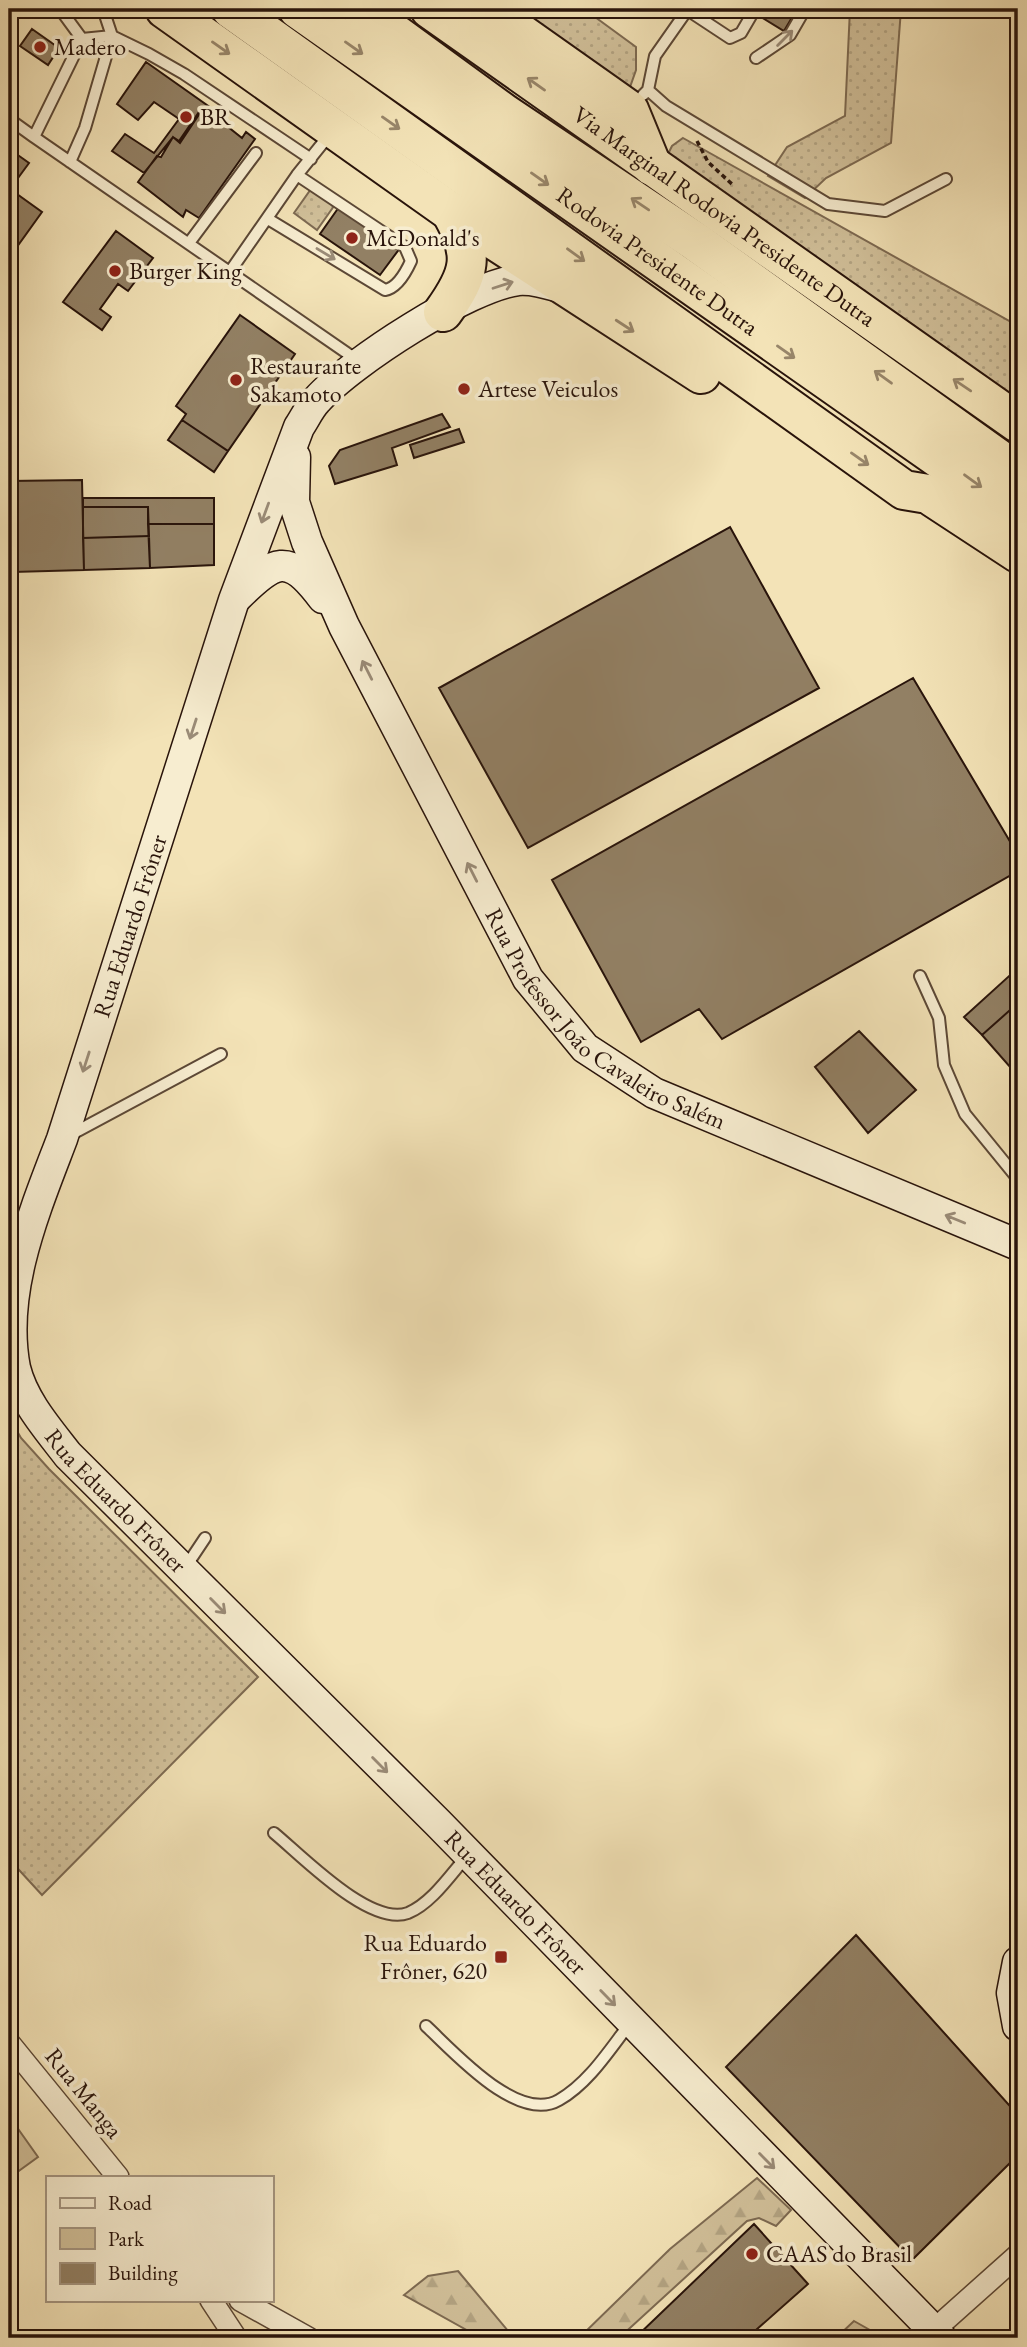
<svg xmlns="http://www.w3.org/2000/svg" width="1027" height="2347" font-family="'EB Garamond',serif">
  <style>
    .green { fill: url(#green-dots); stroke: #7d6a52; stroke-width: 2 }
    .forest { fill: url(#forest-firs); stroke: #7d6a52; stroke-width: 2 }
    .pitch { fill: #d1c09a; stroke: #7d6a52; stroke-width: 2 }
    .building { fill: #928064; stroke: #29140b; stroke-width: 2 }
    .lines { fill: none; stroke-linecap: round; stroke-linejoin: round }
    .lane-casing { stroke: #5c4836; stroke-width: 14 }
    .street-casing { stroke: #5c4836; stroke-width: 24 }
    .secondary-casing { stroke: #29140b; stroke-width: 33 }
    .highway-casing { stroke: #29140b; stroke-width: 42 }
    .path { stroke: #29140b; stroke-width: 3.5; stroke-dasharray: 5 3.5; stroke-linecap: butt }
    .lane { stroke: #f7edd0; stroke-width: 10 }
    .street { stroke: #f7edd0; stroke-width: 21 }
    .secondary { stroke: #f7edd0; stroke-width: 30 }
    .highway { stroke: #f3e3b7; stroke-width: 38 }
    .oneway { stroke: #9a8b77 }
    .oneway2 { stroke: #98866a }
    .poi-dot { fill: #8f2418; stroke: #f7edd0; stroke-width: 2.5 }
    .labels { text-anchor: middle; stroke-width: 7; stroke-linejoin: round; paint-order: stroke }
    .poi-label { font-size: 24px; fill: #29140b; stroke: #f7edd0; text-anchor: start }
    .street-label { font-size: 24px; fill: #29140b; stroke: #f7edd0 }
  </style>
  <defs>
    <pattern id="green-dots" width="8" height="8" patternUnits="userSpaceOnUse" patternTransform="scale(1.75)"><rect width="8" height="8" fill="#d1c09a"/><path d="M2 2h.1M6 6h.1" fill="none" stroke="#b3a483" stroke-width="1.8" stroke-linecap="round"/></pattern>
    <pattern id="forest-firs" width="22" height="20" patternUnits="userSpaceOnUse" patternTransform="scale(1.75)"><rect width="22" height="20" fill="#d1c09a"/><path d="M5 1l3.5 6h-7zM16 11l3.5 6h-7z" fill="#b3a483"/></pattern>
  </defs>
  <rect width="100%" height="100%" fill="#f3e3b7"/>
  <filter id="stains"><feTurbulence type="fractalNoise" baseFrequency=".00286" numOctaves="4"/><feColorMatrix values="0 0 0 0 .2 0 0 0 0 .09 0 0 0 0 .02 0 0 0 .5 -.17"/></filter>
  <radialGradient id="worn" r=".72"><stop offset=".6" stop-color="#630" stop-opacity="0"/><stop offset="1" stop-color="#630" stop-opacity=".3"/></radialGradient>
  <path class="green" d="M503 9H584L636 47V70L630 87 623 88Z
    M850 9H901L891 143 826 178 805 198 768 176 787 147 845 116Z
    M683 138 1018 326V457L689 224 665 160 672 146Z
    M311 189 334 206 317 230 294 213Z
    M9 1417 21 1438 49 1469 258 1677 42 1895 9 1859Z"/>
  <path class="forest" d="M757 2178 791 2210 776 2226 759 2218 747 2221 619 2338H579L670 2249Z
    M458 2271 514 2338H481L404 2295 428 2276Z
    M854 2321 884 2338H836Z"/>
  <path class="pitch" d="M9 2116 38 2157 9 2178Z"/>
  <path class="building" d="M759 9H797L784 31 756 14Z
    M32 29 59 48 48 65 20 46Z
    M146 62 221 115 214 124 199 112 179 141 173 137 144 173 112 151 125 134 154 153 179 119 154 102 138 120 117 104Z
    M200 113 214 124 218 119 242 138 246 132 255 139 199 218 186 210 183 217 138 182 157 156 161 157 173 137 180 143Z
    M15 153 29 163 10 189 42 212 9 258V162Z
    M339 207 371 228 370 232 400 248 380 275 320 234Z
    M116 231 153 258 128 291 118 284 100 309 111 317 102 330 63 302Z
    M240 315 295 354 228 451 182 420 186 414 176 406Z
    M442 414 450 427 392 448 397 465 335 484 329 466 340 450Z
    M182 420 228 451 214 472 168 440Z
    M459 429 464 442 414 458 410 445Z
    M82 480 84 570 13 572V531H9V481Z
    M83 498H214V524H148V507H83Z
    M83 507H148L149 536 83 538Z
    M148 524H214V565L150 568Z
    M730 527 819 688 528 848 439 688Z
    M149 536 150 568 84 570 83 538Z
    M913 678 1018 855V871L722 1039 699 1009 641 1042 552 880Z
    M1018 968V1003L982 1035 964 1017Z
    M1018 1003V1076L982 1035Z
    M859 1031 916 1090 868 1133 815 1067Z
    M856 1935 1018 2115V2155L912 2260 726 2067Z
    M754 2224 808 2284 747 2338H635Z"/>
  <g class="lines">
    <defs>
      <path id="lane" d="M60 9 82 39
        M686 9 730 38 741 33 755 9
        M756 58 790 35 805 9
        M648 90 666 106 828 204 885 211 946 179
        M643 95 648 90 655 56 688 9
        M9 119 34 137
        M311 159 184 74 149 54 112 36 82 39 34 137 357 360
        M70 162 85 128 112 36 103 9
        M268 219 385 290C397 288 406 272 411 261L405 247 297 175
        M189 243 256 153
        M229 273 297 175 330 134
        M920 976 939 1018 944 1065 965 1114 1018 1179
        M70 1135 221 1054
        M185 1568 205 1538
        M274 1833C302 1856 370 1927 408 1913 432 1903 451 1874 467 1856
        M426 2026C454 2052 518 2124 559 2100 589 2083 610 2049 631 2022"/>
      <path id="street" d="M9 2043 118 2177
        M211 2300 236 2338
        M240 2300 308 2338
        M934 2330 1018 2255"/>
      <g id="secondary">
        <path id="s1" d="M560 287C546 283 533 279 518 280 469 286 351 362 317 400 310 407 305 418 299 427L234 600 62 1139C35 1210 0 1291 15 1368 23 1401 48 1429 68 1455L438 1823 941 2338"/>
        <path id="s2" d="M295 457 294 502 307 542 344 626 528 979 585 1048 654 1093 1018 1245"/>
        <path d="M237 597C274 560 288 551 323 598"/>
        <path d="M1018 1962 1012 1993 1018 2026"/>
      </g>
      <g id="highway">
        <path d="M165 9 451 212 701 374"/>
        <path d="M231 9 904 490 928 494 1018 553"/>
        <path id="s3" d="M298 9 1018 514"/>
        <path d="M361 9 505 114 696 242 1018 473"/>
        <path id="s4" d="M430 9 1018 423"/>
        <path d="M486 9 629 110 652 166"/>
        <path d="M443 312C471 273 475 255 451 212"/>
      </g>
    </defs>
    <use href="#lane" class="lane-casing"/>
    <use href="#street" class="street-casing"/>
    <use href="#secondary" class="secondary-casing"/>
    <use href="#highway" class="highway-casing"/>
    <path class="path" d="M697 141 708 162 734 186"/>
    <use href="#lane" class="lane"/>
    <use href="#street" class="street"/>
    <use href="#secondary" class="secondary"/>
    <use href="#highway" class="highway"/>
  </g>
  <defs><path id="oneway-shaft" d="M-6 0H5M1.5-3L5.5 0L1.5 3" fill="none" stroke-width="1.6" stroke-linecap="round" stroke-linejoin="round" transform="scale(1.75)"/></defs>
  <g class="oneway">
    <use href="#oneway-shaft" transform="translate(785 38) rotate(-45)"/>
    <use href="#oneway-shaft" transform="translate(326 254) rotate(31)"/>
    <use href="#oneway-shaft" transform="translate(503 285) rotate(-18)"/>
    <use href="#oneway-shaft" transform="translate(265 513) rotate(110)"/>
    <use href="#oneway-shaft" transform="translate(367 670) rotate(-117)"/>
    <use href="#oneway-shaft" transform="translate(193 729) rotate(108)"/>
    <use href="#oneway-shaft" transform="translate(472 872) rotate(-117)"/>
    <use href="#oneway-shaft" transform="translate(86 1062) rotate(108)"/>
    <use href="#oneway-shaft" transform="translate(955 1219) rotate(-158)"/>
    <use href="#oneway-shaft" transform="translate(218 1606) rotate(45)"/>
    <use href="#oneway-shaft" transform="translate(380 1765) rotate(45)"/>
    <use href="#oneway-shaft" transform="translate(608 1998) rotate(46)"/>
    <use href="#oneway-shaft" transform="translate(767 2161) rotate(45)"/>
  </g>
  <g class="oneway2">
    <use href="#oneway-shaft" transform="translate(221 48) rotate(35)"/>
    <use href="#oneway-shaft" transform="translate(354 48) rotate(35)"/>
    <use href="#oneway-shaft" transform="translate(536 84) rotate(-145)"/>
    <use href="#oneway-shaft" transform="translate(391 123) rotate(35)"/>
    <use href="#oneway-shaft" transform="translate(540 179) rotate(35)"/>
    <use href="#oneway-shaft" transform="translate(640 204) rotate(-146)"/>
    <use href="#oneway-shaft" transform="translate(576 255) rotate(36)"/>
    <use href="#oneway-shaft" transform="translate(625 326) rotate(33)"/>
    <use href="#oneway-shaft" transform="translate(786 352) rotate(35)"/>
    <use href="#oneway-shaft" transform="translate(883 377) rotate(-144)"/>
    <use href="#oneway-shaft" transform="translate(962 385) rotate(-146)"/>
    <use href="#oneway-shaft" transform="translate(860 459) rotate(35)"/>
    <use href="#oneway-shaft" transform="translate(973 481) rotate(36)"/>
  </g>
  <g class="poi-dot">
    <circle cx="40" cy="47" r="7"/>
    <circle cx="186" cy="117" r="7"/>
    <circle cx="352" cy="238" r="7"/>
    <circle cx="115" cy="271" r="7"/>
    <circle cx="236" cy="380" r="7"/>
    <circle cx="464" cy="389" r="7"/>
    <rect x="494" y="1950" width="14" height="14" rx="3.5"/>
    <circle cx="752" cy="2254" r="7"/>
  </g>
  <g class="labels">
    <g class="poi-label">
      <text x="54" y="55">Madero</text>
      <text x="200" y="125">BR</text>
      <text x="366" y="246">McDonald's</text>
      <text x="129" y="279">Burger King</text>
      <text x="250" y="374">Restaurante<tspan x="250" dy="28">Sakamoto</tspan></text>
      <text x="478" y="397">Artese Veiculos</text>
      <text x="487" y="1951" text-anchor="end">Rua Eduardo<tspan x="487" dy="28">Frôner, 620</tspan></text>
      <text x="766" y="2262">CAAS do Brasil</text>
    </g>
    <g class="street-label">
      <text dy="8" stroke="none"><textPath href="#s4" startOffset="360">Via Marginal Rodovia Presidente Dutra</textPath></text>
      <text dy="8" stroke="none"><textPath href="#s3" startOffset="439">Rodovia Presidente Dutra</textPath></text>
      <text transform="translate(130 926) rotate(-72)" y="8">Rua Eduardo Frôner</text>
      <text dy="8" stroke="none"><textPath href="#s2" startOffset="662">Rua Professor João Cavaleiro Salém</textPath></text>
      <text dy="8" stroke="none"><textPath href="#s1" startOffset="1468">Rua Eduardo Frôner</textPath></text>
      <text dy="8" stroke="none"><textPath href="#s1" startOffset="2035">Rua Eduardo Frôner</textPath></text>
      <text transform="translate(84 2093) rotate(51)" y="8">Rua Manga</text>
    </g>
  </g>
  <rect width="1027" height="2347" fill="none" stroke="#f3e3b7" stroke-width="35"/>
  <rect x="10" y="10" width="1006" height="2326" fill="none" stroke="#29140b" stroke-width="3.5"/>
  <rect x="18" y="18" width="992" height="2312" fill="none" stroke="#29140b" stroke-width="2"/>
  <rect x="46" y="2176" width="228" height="126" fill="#f7edd0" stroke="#a59681" stroke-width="2"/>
  <rect x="60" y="2198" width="35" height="10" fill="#f7edd0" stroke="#a59681" stroke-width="2"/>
  <text x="108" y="2210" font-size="21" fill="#29140b">Road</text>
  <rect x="60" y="2228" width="35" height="21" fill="#d1c09a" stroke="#a59681" stroke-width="2"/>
  <text x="108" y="2246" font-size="21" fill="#29140b">Park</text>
  <rect x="60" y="2263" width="35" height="21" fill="#928064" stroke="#a59681" stroke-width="2"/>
  <text x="108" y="2280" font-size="21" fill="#29140b">Building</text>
  <rect width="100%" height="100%" filter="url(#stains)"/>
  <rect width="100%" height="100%" fill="url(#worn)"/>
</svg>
